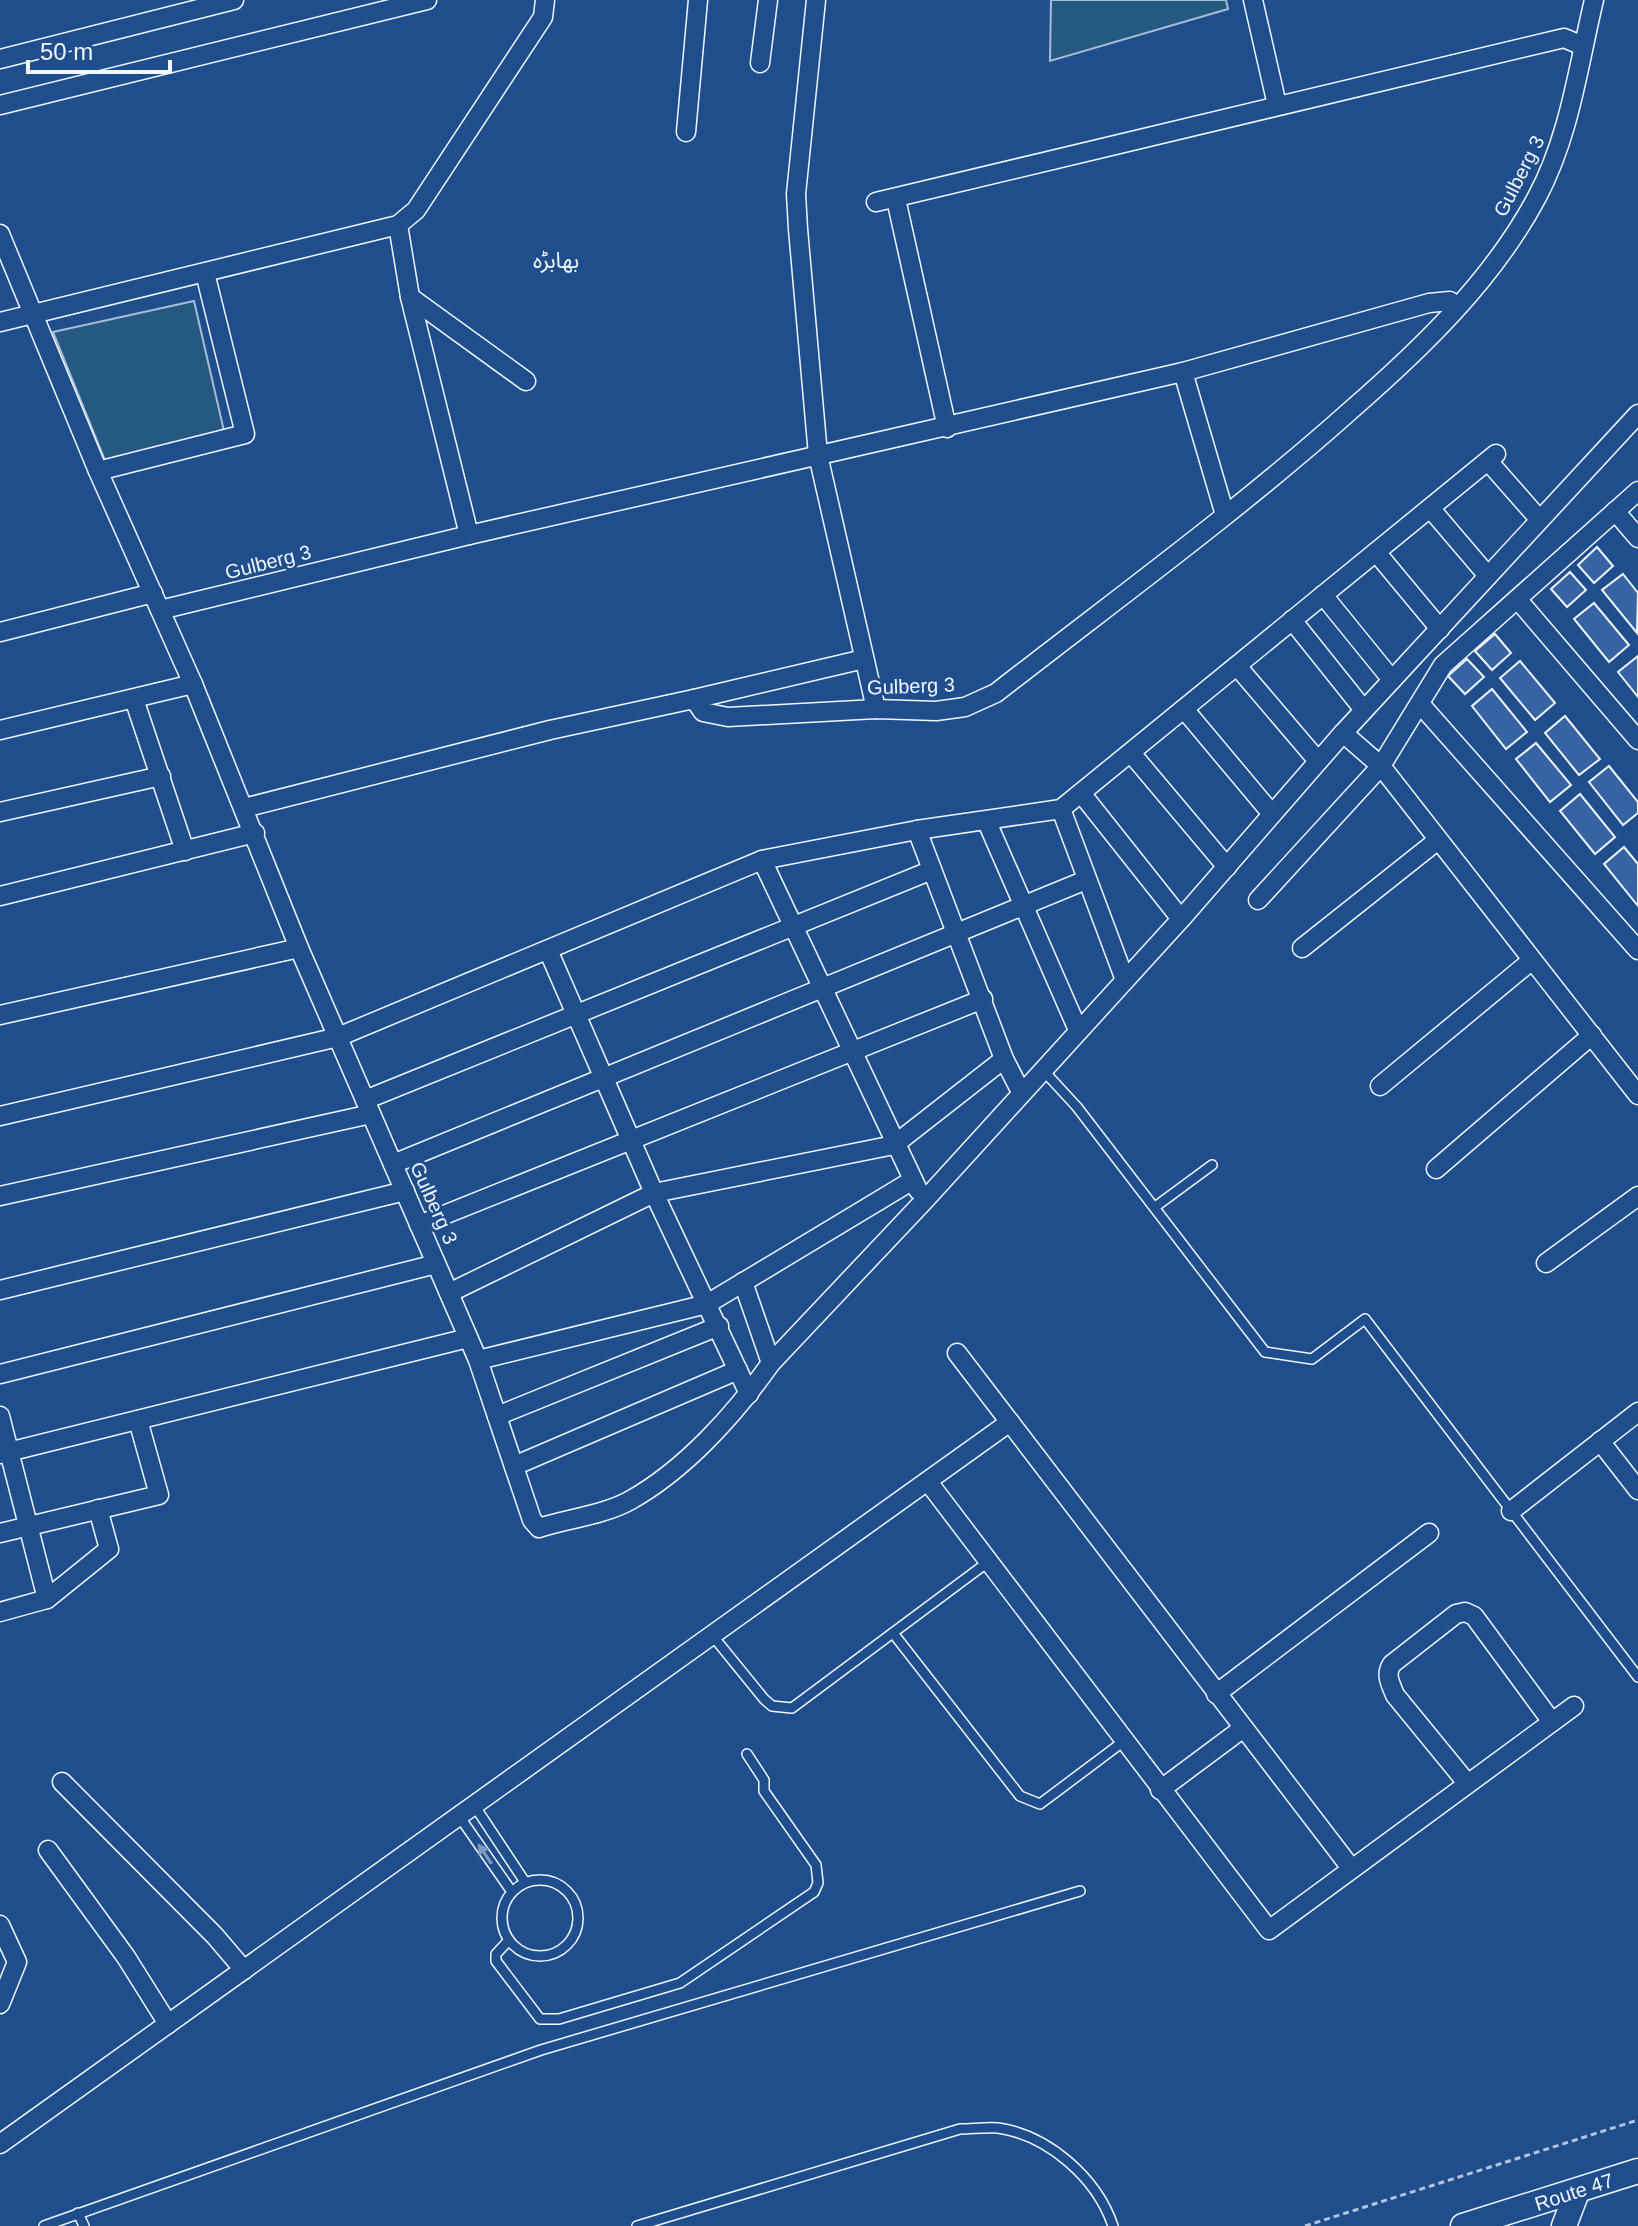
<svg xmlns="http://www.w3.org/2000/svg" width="1638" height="2226" font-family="Helvetica,'Noto Sans Arabic',sans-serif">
<rect width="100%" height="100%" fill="#1f4e8c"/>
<!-- green -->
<g fill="#245a82" stroke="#a8bbd7" stroke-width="2">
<path d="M 1051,0 L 1226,0 L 1228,9 L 1050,61 Z"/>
<path d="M 194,301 L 224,431 L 106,463 L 53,332 Z"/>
</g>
<!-- building -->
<g fill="#3563a3" stroke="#f2f6ff" stroke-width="2">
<path d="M 1597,547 L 1613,566 L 1594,583 L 1578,565 Z"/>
<path d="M 1570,572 L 1586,590 L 1567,607 L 1551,589 Z"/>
<path d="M 1623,574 L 1638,593 L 1637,633 L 1602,590 Z"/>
<path d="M 1594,603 L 1629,645 L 1609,662 L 1574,619 Z"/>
<path d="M 1495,634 L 1511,653 L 1492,670 L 1475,651 Z"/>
<path d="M 1638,656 L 1638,697 L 1618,672 Z"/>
<path d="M 1467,659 L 1484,677 L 1465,694 L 1448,676 Z"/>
<path d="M 1520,661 L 1555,703 L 1535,720 L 1500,678 Z"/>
<path d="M 1492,689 L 1527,732 L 1506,749 L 1472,706 Z"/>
<path d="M 1565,716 L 1600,759 L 1579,775 L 1545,733 Z"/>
<path d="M 1536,743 L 1571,785 L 1550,802 L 1516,759 Z"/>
<path d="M 1609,766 L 1638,802 L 1638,813 L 1623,825 L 1589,782 Z"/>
<path d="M 1580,794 L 1615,837 L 1595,854 L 1560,811 Z"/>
<path d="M 1624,847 L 1638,864 L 1638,906 L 1604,864 Z"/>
</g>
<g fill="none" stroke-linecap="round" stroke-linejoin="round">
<defs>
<g id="lane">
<path d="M 1042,1069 L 1077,1107 L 1265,1352 L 1312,1359 L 1365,1319 L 1638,1677"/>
<path d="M 1155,1207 L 1212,1165"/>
<path d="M 893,1633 L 1020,1796 L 1040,1804 L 1124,1741"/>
<path d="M 712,1635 L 764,1699 L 772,1706 L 792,1708 L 988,1562"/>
<path d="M 474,1805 L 525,1882"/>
<path d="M 459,1816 L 512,1892"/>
<circle cx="540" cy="1918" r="38"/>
<path d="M 509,1940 L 496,1954 L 496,1961 L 540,2019 L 559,2019 L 680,1983 L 814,1892 L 818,1883 L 816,1865 L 764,1791 L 764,1780 L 747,1754"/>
<path d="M 78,2213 L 84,2226"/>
<path d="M 44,2226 L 541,2050 L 1080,1891"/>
<path d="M 637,2226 L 960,2129 C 972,2129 986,2127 998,2128 C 1048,2135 1097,2178 1113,2226"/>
</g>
<g id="street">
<path d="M 816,0 L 796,194 L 798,229 L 818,455 L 876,709"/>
<path d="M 1253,0 L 1277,105"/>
<path d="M 0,59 L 234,0"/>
<path d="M 760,63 L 768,0"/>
<path d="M 0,105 L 427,0"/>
<path d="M 686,132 L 698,0"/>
<path d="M 896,199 L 947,428"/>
<path d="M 876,202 L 1564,38 L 1583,46"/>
<path d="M 398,225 L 410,297 L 469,535"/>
<path d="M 0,234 L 98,471 L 193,684 L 299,948 L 478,1360 L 532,1520 L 539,1528 C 567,1519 603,1515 629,1501 C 685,1470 735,1414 771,1363 L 924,1201 L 1181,919 L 1343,733 L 1638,414"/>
<path d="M 410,297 L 526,381"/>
<path d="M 0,322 L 398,225 L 416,210 L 543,17 L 545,0"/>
<path d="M 1183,372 L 1225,515"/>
<path d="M 1488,461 L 1539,519"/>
<path d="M 98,471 L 245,434 L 205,273"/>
<path d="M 1430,508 L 1488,576"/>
<path d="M 1615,511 L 1638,538"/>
<path d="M 1376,552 L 1440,629"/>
<path d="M 1323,595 L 1392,680"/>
<path d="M 1519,601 L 1638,740"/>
<path d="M 160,610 L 469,535 L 1183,372 L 1429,303 L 1450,301 L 1457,307"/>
<path d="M 1292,620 L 1364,710"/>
<path d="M 0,632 L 153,593"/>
<path d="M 1237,666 L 1318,761"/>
<path d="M 134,699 L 185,851"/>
<path d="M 694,699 L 864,659"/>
<path d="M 1421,705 L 1638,950"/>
<path d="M 1184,709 L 1272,814"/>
<path d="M 0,730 L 193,684"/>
<path d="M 1343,733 L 1381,766 L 1638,1095"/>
<path d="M 1131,753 L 1227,867"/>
<path d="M 1081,793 L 1181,919"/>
<path d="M 244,808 L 550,730 L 694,699 L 703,712 L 728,717 L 876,709 L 936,711 L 965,707 L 996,693 C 1115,600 1238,511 1351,410 C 1421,349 1493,280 1537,197 C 1570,135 1578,67 1594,0"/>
<path d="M 1061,809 L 1125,980"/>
<path d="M 0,812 L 161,776"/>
<path d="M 987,822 L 1078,1030"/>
<path d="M 917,830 L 1004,1059 L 1021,1092"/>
<path d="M 762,860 L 918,1190"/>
<path d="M 0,896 L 255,833"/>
<path d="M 1258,900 L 1381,766 L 1443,665 L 1638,491"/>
<path d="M 1302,948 L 1438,840"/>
<path d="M 548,950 L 654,1193 L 749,1394"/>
<path d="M 0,1015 L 299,948"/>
<path d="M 1380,1086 L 1531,961"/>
<path d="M 365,1100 L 932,870"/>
<path d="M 0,1116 L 338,1037 L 762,860 L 917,830 L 1061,809 L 1496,454"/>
<path d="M 393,1164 L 1086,880"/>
<path d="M 1436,1169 L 1592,1035"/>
<path d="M 0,1196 L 371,1114"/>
<path d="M 419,1225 L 983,999"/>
<path d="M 1546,1263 L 1638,1196"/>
<path d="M 743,1282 L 771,1363"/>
<path d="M 0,1290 L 405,1191"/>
<path d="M 449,1293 L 654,1193 L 894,1145 L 1004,1059"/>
<path d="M 957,1353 L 1351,1868"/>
<path d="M 478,1360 L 707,1304 L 913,1180"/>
<path d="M 0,1374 L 436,1264"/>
<path d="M 0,1416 L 47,1599"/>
<path d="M 497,1416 L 719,1326"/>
<path d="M 1600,1441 L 1638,1490"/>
<path d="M 0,1454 L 468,1338"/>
<path d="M 514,1466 L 738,1370"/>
<path d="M 929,1483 L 1269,1930 L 1574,1706"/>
<path d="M 1511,1511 L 1638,1412"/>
<path d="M 0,1533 L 159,1495 L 138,1420"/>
<path d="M 0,1612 L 47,1599 L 109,1549 L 98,1509"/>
<path d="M 1216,1694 L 1429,1533"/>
<path d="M 62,1782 L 215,1936 L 244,1970"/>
<path d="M 1467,1783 L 1395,1695 C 1390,1683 1385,1674 1392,1664 L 1456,1614 L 1465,1612 L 1474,1616 L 1552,1722"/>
<path d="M 1160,1790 L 1242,1729"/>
<path d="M 48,1850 L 126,1957 L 168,2024"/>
<path d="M 0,1925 L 17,1962 L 0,2004"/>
<path d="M 0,2144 L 1010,1422"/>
</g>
<g id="secondary">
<path d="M 1463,2226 L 1638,2171"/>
<path d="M 1564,2226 L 1577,2192"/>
</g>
</defs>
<!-- lane casing -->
<use href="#lane" stroke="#f2f6ff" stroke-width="12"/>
<!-- street casing -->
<use href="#street" stroke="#f2f6ff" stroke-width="21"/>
<!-- secondary casing -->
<use href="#secondary" stroke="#f2f6ff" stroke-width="27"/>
<!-- path -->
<path stroke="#b3c4dc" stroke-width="3" stroke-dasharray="6 4" stroke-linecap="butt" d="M 1305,2226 L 1638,2120"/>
<!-- lane -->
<use href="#lane" stroke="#1f4e8c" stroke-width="9"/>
<!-- street -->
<use href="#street" stroke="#1f4e8c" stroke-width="18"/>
<!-- secondary -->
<use href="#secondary" stroke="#1f4e8c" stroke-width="24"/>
</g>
<!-- one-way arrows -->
<defs><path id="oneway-solid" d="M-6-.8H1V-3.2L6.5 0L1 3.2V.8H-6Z" transform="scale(2)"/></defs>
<use fill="#7e9ac0" href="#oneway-solid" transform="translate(485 1854) rotate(-124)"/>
<g text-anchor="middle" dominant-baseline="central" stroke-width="6" stroke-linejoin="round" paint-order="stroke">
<!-- street labels -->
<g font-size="20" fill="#f2f6ff" stroke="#1f4e8c">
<text transform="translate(1519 176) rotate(-63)">Gulberg 3</text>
<text transform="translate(268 562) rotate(-14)">Gulberg 3</text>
<text transform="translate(911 686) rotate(-2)">Gulberg 3</text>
<text transform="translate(434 1203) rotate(66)">Gulberg 3</text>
<text transform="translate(1574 2192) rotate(-18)">Route 47</text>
</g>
<!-- neighbourhood labels -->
<g font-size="22" fill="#f2f6ff" stroke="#1f4e8c">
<text x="556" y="260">بھابڑہ</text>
</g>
</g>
<!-- scale -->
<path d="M28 60v12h142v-12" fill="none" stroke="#f2f6ff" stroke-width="4"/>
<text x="40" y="60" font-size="24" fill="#f2f6ff" stroke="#1f4e8c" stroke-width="6" paint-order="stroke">50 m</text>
</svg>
